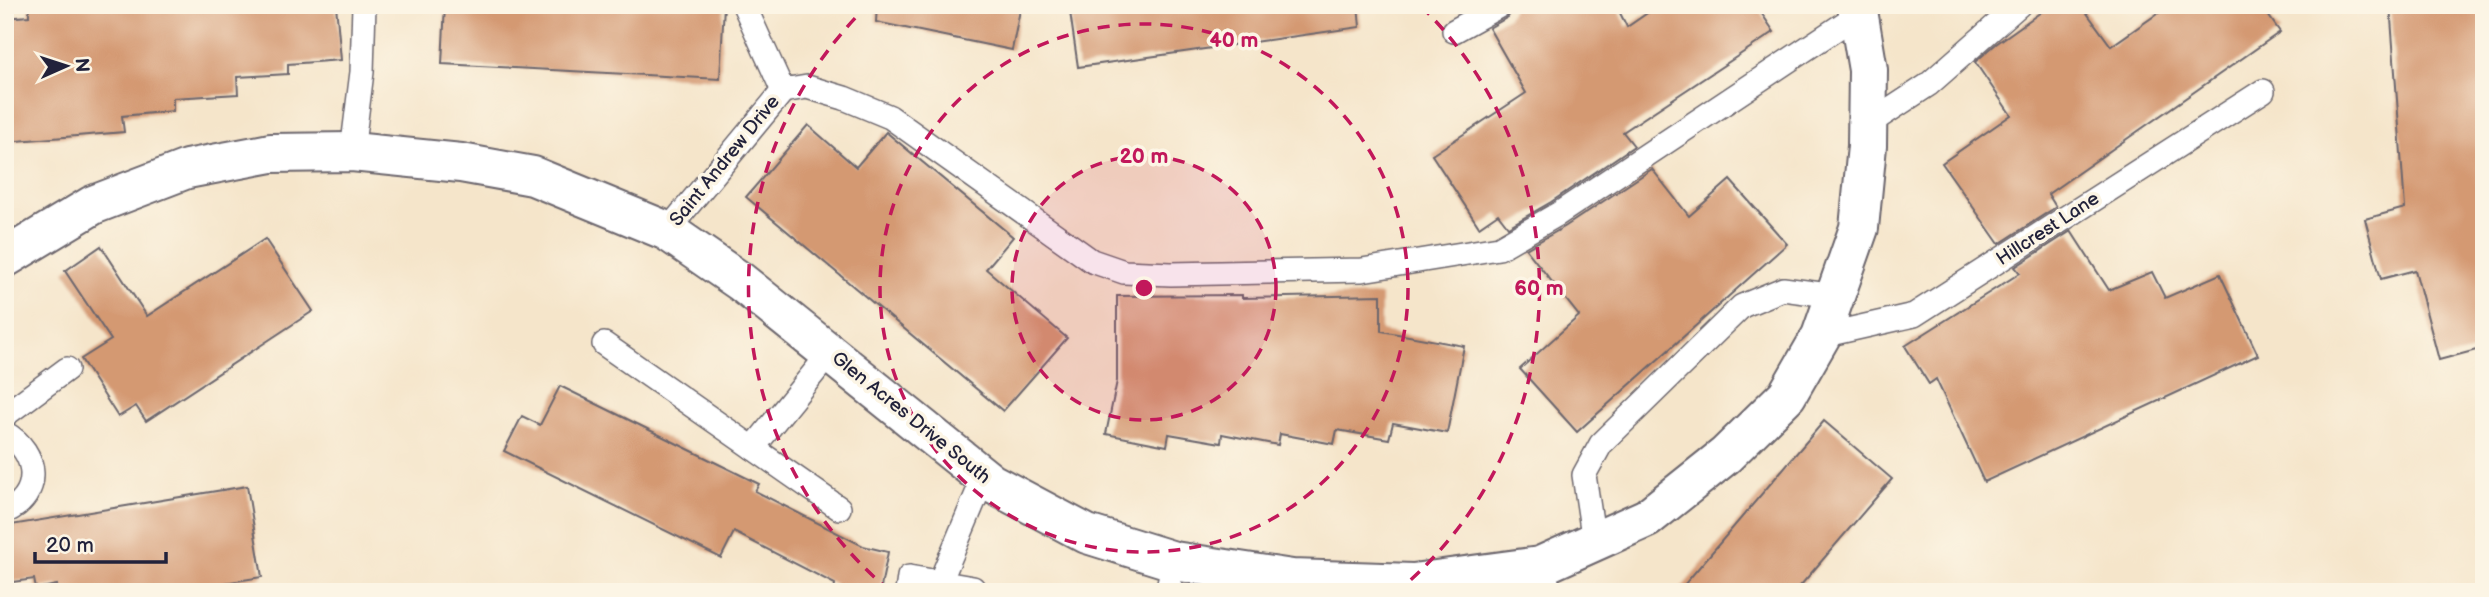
<svg xmlns="http://www.w3.org/2000/svg" width="2489" height="597" font-family="'Balsamiq Sans',sans-serif">
<rect width="100%" height="100%" fill="#fcf5e5"/>
<filter id="ink" filterUnits="userSpaceOnUse"><feTurbulence type="fractalNoise" baseFrequency=".0143" numOctaves="2"/><feDisplacementMap in="SourceGraphic" scale="14" xChannelSelector="R" yChannelSelector="G"/><feConvolveMatrix kernelMatrix="1 2 1 2 8 2 1 2 1" color-interpolation-filters="sRGB"/></filter>
<filter id="wash" filterUnits="userSpaceOnUse"><feTurbulence type="fractalNoise" baseFrequency=".00686" numOctaves="4" result="noise"/><feDisplacementMap in="SourceGraphic" scale="28" xChannelSelector="R" yChannelSelector="G"/><feGaussianBlur stdDeviation="1.57" result="paint"/><feColorMatrix in="noise" values="0 0 0 0 0 0 0 0 0 0 0 0 0 0 0 0 0 1.4 0 .05"/><feComposite in="paint" operator="in"/></filter>
<g filter="url(#wash)">
<rect width="100%" height="100%" fill="#f5e5ca"/>
<g id="blocks">
<!-- building -->
<g fill="#d49972">
<path d="M 29,5 L 336,5 L 341,60 L 288,64 L 288,74 L 237,77 L 238,94 L 173,98 L 173,111 L 122,116 L 124,132 L 5,142 L 5,18 L 29,16 Z"/>
<path d="M 445,5 L 724,5 L 720,79 L 442,64 Z"/>
<path d="M 877,5 L 1021,5 L 1012,50 L 876,22 Z"/>
<path d="M 1069,5 L 1358,5 L 1360,27 L 1078,67 Z"/>
<path d="M 1515,5 L 1616,5 L 1627,27 L 1659,5 L 1756,5 L 1774,32 L 1623,132 L 1634,146 L 1551,202 L 1508,227 L 1498,214 L 1479,227 L 1432,155 L 1526,93 L 1489,28 L 1508,17 Z"/>
<path d="M 2051,5 L 2081,5 L 2111,46 L 2170,5 L 2261,5 L 2280,32 L 2048,194 L 2056,207 L 1999,244 L 1942,163 L 2011,115 L 1975,62 L 1996,44 Z"/>
<path d="M 2390,5 L 2484,5 L 2484,348 L 2439,360 L 2415,270 L 2381,279 L 2365,219 L 2405,208 Z"/>
<path d="M 808,125 L 856,167 L 886,132 L 1013,237 L 986,269 L 1067,338 L 1003,411 L 746,197 Z"/>
<path d="M 1652,169 L 1689,216 L 1730,180 L 1787,244 L 1577,432 L 1520,369 L 1579,316 L 1526,249 L 1566,226 Z"/>
<path d="M 2071,231 L 2109,290 L 2152,272 L 2165,298 L 2220,274 L 2258,355 L 1984,482 L 1936,379 L 1929,384 L 1905,346 L 2020,273 L 2015,267 Z"/>
<path d="M 265,239 L 313,311 L 146,421 L 136,406 L 118,417 L 81,359 L 111,340 L 65,271 L 101,246 L 147,316 Z"/>
<path d="M 1242,295 L 1242,298 L 1381,295 L 1381,331 L 1464,346 L 1447,433 L 1393,423 L 1389,439 L 1337,430 L 1334,444 L 1280,434 L 1278,445 L 1222,434 L 1221,443 L 1169,434 L 1167,446 L 1106,434 L 1117,381 L 1117,296 Z"/>
<path d="M 560,386 L 759,484 L 755,491 L 863,546 L 888,552 L 880,592 L 834,592 L 835,584 L 734,532 L 721,558 L 504,451 L 522,416 L 540,425 Z"/>
<path d="M 1824,421 L 1892,479 L 1795,592 L 1678,592 Z"/>
<path d="M 247,486 L 262,577 L 168,592 L 58,592 L 57,585 L 36,589 L 34,579 L 5,583 L 5,526 Z"/>
</g>
</g>
</g>
<g filter="url(#ink)">
<use href="#blocks" fill-opacity="0" stroke="#6c666d" stroke-width="2"/>
<g fill="none" stroke-linecap="round" stroke-linejoin="round">
<defs>
<g id="lane">
<path d="M 744,5 L 783,91 L 807,87 L 844,98 L 890,117 L 1092,261 L 1124,272 L 1171,274 L 1362,270 L 1499,248 L 1558,214 L 1860,13"/>
<path d="M 1454,31 L 1501,5"/>
<path d="M 1867,125 L 1928,85 L 2019,5"/>
<path d="M 352,152 L 362,72 L 364,5"/>
<path d="M 667,231 L 783,91"/>
<path d="M 1821,336 L 1914,315 L 2263,91"/>
<path d="M 604,344 L 839,508"/>
<path d="M 5,415 L 67,369"/>
<path d="M 5,433 C 39,452 43,495 5,512"/>
<path d="M 753,448 L 830,353"/>
<path d="M 1594,542 L 1584,475 L 1601,444 L 1742,306 L 1783,289 L 1836,296"/>
<path d="M 1540,566 L 1551,592"/>
<path d="M 940,582 L 984,477"/>
<path d="M 907,592 L 909,577 L 973,588 L 972,592"/>
<path d="M 1167,592 L 1174,561"/>
</g>
<path id="street" d="M 5,258 L 93,205 L 187,169 L 271,153 L 352,152 L 461,163 L 533,176 L 667,231 L 741,282 L 991,483 L 1087,534 L 1174,561 L 1292,579 L 1413,583 L 1540,566 L 1647,518 L 1726,455 L 1787,395 L 1821,336 L 1859,228 L 1867,146 L 1868,70 L 1857,5"/>
</defs>
<!-- lane casing -->
<use href="#lane" stroke="#6c666d" stroke-width="26"/>
<!-- street casing -->
<use href="#street" stroke="#6c666d" stroke-width="42"/>
<!-- lane -->
<use href="#lane" stroke="#fff" stroke-width="23"/>
<!-- street -->
<use href="#street" stroke="#fff" stroke-width="38"/>
</g>
</g>
<!-- distance rings -->
<circle cx="1144" cy="288" r="132" fill="#c2185b" fill-opacity=".12"/>
<g fill="none" stroke="#c2185b" stroke-width="3.5" stroke-dasharray="12 9">
<circle cx="1144" cy="288" r="132"/>
<circle cx="1144" cy="288" r="264"/>
<path d="M890 591A395 395 0 0 1 867 6M1421 6A395 395 0 0 1 1398 591"/>
</g>
<g text-anchor="middle" dominant-baseline="central" stroke-width="7" stroke-linejoin="round" paint-order="stroke">
<!-- street labels -->
<g font-size="19" fill="#22223b" stroke="#fcf5e5">
<text transform="translate(725 161) rotate(-51)">Saint Andrew Drive</text>
<text transform="translate(2048 229) rotate(-33)">Hillcrest Lane</text>
<text transform="translate(911 418) rotate(39)">Glen Acres Drive South</text>
</g>
</g>
<circle cx="1144" cy="288" r="10" fill="#c2185b" stroke="#fcf5e5" stroke-width="3.5"/>
<g font-size="21" text-anchor="middle" font-weight="bold" fill="#c2185b" stroke="#fcf5e5" stroke-width="7" stroke-linejoin="round" paint-order="stroke">
<text x="1234" y="47">40 m</text>
<text x="1144" y="163">20 m</text>
<text x="1539" y="295">60 m</text>
</g>
<!-- margin -->
<rect width="2489" height="597" fill="none" stroke="#fcf5e5" stroke-width="28"/>
<!-- north arrow -->
<g transform="translate(66 66) rotate(87)" stroke="#fcf5e5" stroke-width="5" paint-order="stroke">
<path d="M0-5L12 26L0 18L-12 26Z" fill="#22223b"/>
<text y="-10" font-size="19" font-weight="bold" text-anchor="middle" fill="#22223b">N</text>
</g>
<!-- scale -->
<path d="M35 552v10h131v-10" fill="none" stroke="#22223b" stroke-width="3.5"/>
<text x="46" y="552" font-size="21" fill="#22223b" stroke="#fcf5e5" stroke-width="5" paint-order="stroke">20 m</text>
</svg>
